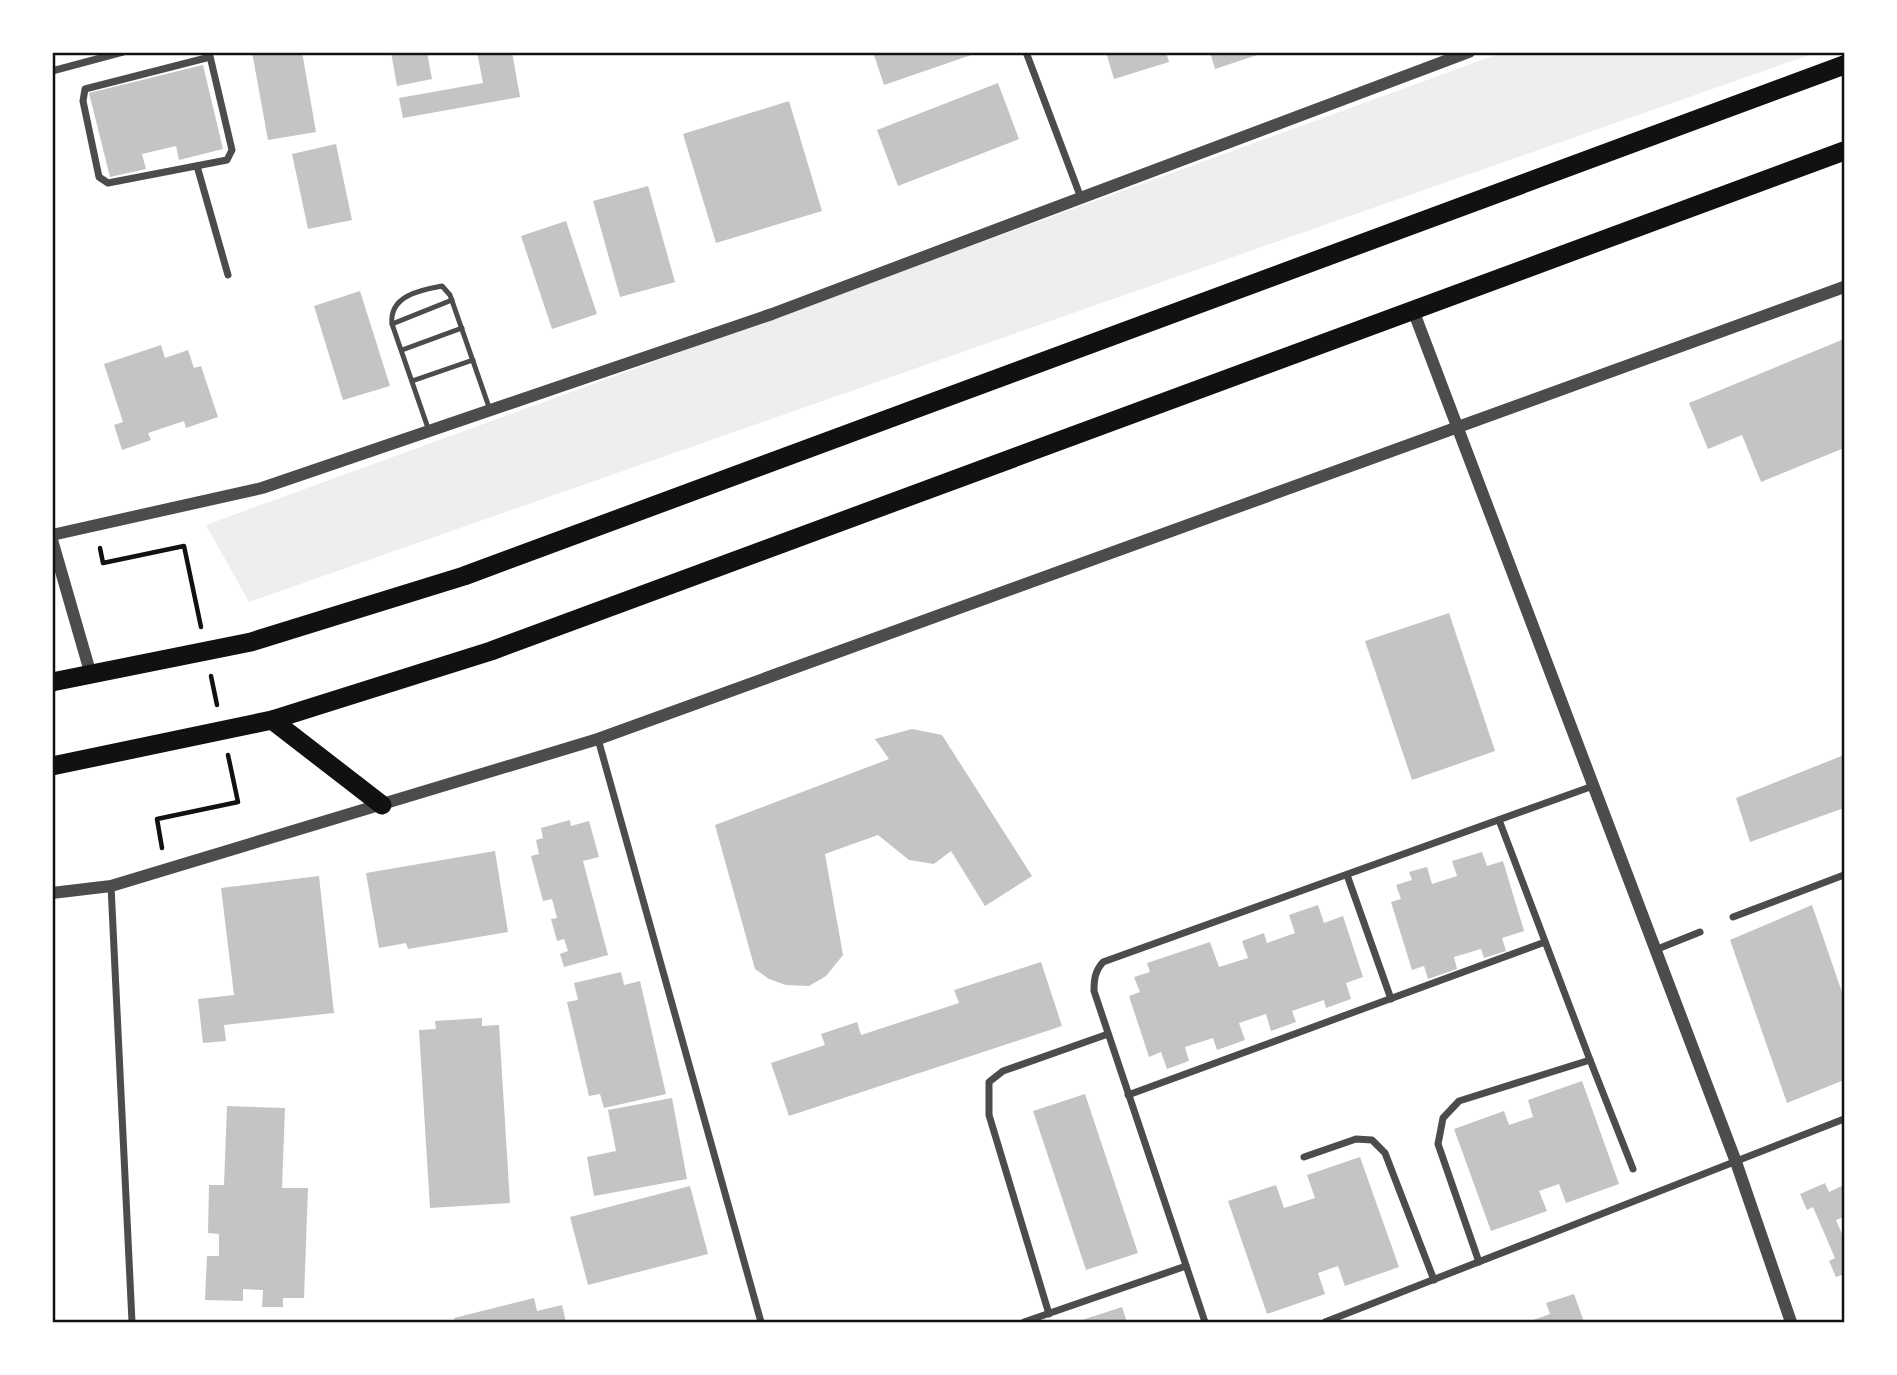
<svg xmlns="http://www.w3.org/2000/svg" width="1897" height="1375" font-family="'Playfair Display',serif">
<rect width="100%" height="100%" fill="#fff"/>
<!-- green -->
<path fill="#eee" d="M 1501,53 L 1815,53 L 249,602 L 206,525 Z"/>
<!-- building -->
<g fill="#c4c4c4">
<path d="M 252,52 L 302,52 L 316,132 L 268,140 Z"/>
<path d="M 391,52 L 427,52 L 432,79 L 397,86 Z"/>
<path d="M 477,52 L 512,52 L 520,97 L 403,118 L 399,98 L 483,83 Z"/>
<path d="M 873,52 L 977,52 L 977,53 L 884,85 Z"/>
<path d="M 1106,52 L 1166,52 L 1169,62 L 1114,79 Z"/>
<path d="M 1210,52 L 1263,52 L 1263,53 L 1215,69 Z"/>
<path d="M 203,65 L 223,149 L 179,160 L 176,146 L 142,154 L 146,169 L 110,177 L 89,93 Z"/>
<path d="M 998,83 L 1019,139 L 898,186 L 877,130 Z"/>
<path d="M 789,101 L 822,211 L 716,243 L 683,134 Z"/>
<path d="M 336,144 L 352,220 L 308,229 L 292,154 Z"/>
<path d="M 648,186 L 675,282 L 620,297 L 593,201 Z"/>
<path d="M 566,221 L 597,314 L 552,329 L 521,236 Z"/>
<path d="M 360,291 L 390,386 L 343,400 L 314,306 Z"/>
<path d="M 1844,339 L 1844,448 L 1761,482 L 1742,435 L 1708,449 L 1689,403 Z"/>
<path d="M 161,345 L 165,358 L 188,350 L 194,368 L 201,366 L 218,417 L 186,428 L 184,421 L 148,433 L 151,440 L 122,450 L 114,425 L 123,422 L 104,364 Z"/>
<path d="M 1449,613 L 1495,751 L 1412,780 L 1365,641 Z"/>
<path d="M 912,729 L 942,735 L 1032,876 L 985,906 L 951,851 L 934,864 L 909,860 L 878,835 L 825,854 L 843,955 L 826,976 L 809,986 L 786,985 L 769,979 L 755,969 L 715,825 L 889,759 L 875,739 Z"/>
<path d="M 1844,755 L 1844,808 L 1750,842 L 1736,798 Z"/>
<path d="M 570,820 L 571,826 L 589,821 L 599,857 L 583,861 L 608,955 L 564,967 L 560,954 L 568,951 L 564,939 L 557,941 L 551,919 L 557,918 L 552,899 L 543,901 L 531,856 L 539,854 L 536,840 L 543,838 L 541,828 Z"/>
<path d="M 495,851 L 508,932 L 408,949 L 406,943 L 379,948 L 366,873 Z"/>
<path d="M 1482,852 L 1487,866 L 1503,861 L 1524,931 L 1502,938 L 1506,951 L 1484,958 L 1481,949 L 1454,957 L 1457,969 L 1428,979 L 1424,966 L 1412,970 L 1391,902 L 1401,899 L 1396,885 L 1412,880 L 1409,872 L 1427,867 L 1432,884 L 1457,876 L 1452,861 Z"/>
<path d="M 319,876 L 334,1013 L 224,1025 L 226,1041 L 203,1043 L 198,999 L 234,995 L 221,888 Z"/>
<path d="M 1318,905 L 1324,923 L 1343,916 L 1363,977 L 1346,983 L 1351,999 L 1326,1008 L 1324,1000 L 1292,1011 L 1296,1022 L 1271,1031 L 1266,1014 L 1239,1023 L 1245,1040 L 1217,1050 L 1213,1038 L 1185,1047 L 1189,1061 L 1167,1069 L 1161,1052 L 1149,1057 L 1129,996 L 1140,992 L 1134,977 L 1150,972 L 1147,963 L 1210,942 L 1219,967 L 1248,958 L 1242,941 L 1264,933 L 1267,943 L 1295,933 L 1289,915 Z"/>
<path d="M 1812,905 L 1844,998 L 1844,1080 L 1787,1103 L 1730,940 Z"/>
<path d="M 1041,962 L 1062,1026 L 789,1116 L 771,1063 L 825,1045 L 821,1034 L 857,1022 L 861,1035 L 959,1003 L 954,990 Z"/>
<path d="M 621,972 L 624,985 L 640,981 L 666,1094 L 604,1108 L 600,1094 L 589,1096 L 567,1002 L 578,1000 L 574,983 Z"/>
<path d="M 482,1018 L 482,1026 L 499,1025 L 510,1203 L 430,1208 L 419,1030 L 436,1029 L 435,1021 Z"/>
<path d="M 1582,1081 L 1619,1184 L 1566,1203 L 1559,1184 L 1539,1191 L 1547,1211 L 1491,1231 L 1454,1129 L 1504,1111 L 1509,1125 L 1533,1117 L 1528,1100 Z"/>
<path d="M 1085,1094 L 1138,1253 L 1086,1270 L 1033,1111 Z"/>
<path d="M 672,1098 L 687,1179 L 594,1196 L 587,1157 L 616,1151 L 608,1110 Z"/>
<path d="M 227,1106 L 285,1108 L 282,1188 L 308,1188 L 304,1298 L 283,1298 L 283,1307 L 262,1307 L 263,1290 L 243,1289 L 243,1301 L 205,1300 L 207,1256 L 219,1256 L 219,1234 L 208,1233 L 209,1185 L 224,1185 Z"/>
<path d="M 1360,1157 L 1399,1267 L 1345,1286 L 1338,1266 L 1318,1273 L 1325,1294 L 1267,1314 L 1228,1201 L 1276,1185 L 1284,1208 L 1315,1198 L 1307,1175 Z"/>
<path d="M 1825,1183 L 1829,1192 L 1844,1185 L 1844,1217 L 1836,1220 L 1842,1234 L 1844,1233 L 1844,1274 L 1836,1277 L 1829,1261 L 1835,1258 L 1813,1207 L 1807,1210 L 1800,1194 Z"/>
<path d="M 690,1186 L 708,1254 L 588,1285 L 570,1217 Z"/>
<path d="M 1574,1294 L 1584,1322 L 1528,1322 L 1550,1314 L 1546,1303 Z"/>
<path d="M 534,1298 L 537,1311 L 562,1305 L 566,1322 L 455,1322 L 454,1318 Z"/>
<path d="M 1122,1307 L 1127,1322 L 1076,1322 Z"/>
</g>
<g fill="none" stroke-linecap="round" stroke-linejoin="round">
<!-- path -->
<g stroke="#111" stroke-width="4.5">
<path d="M 100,548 L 103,563 L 184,546 L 201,627"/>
<path d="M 211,676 L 217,705"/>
<path d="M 162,848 L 157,819 L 238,802 L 228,755"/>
</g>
<!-- service -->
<g stroke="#4c4c4c" stroke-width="5">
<path d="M 392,324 L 452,300"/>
<path d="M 402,350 L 462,328"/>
<path d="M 412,381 L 473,360"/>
<path d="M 429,431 L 392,324 C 389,296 420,290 442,286 L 450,295 L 490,410"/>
</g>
<!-- minor -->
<g stroke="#4c4c4c" stroke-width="7">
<path d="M 209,52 L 232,150 L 227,160 L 108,183 L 99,177 L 83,101 L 85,89 L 210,57"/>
<path d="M 1026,52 L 1081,198"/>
<path d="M 52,71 L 123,52"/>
<path d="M 197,166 L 228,275"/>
<path d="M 598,739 L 761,1322"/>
<path d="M 1499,820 L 1590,1060"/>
<path d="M 1347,875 L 1391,999"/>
<path d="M 111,886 L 132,1322"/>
<path d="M 1733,917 L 1844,875"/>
<path d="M 1655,950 L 1700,932"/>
<path d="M 1128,1095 L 1545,942"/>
<path d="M 1304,1157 L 1356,1139 L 1372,1140 L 1385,1153 L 1434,1280"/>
<path d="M 1479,1262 L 1438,1144 L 1443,1118 L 1459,1101 L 1590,1060 L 1633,1169"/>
<path d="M 1049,1314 L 989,1115 L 989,1082 L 1003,1071 L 1108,1034"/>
<path d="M 1024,1322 L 1186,1266"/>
<path d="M 1205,1322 L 1094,991 C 1094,979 1095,971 1103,962 L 1593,786"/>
<path d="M 1325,1322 L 1844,1119"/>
</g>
<!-- tertiary -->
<g stroke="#4c4c4c" stroke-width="12">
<path d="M 1413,310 L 1736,1162 L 1791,1322"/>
<path d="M 52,535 L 262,488 L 772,314 L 1469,52"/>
<path d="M 52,540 L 91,675"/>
<path d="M 52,893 L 111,886 L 598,739 L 1844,287"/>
</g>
<!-- trunk -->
<g stroke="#111" stroke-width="19">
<path d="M 52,682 L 251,642 L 464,576 L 1844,65"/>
<path d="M 272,720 L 382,805"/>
<path d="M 52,766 L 272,720 L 491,651 L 1844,151"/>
</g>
</g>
<!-- border -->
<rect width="1897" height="1375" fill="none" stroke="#ffffff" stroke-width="108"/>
<rect x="54" y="54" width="1789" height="1267" fill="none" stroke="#111" stroke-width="2.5"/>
</svg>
